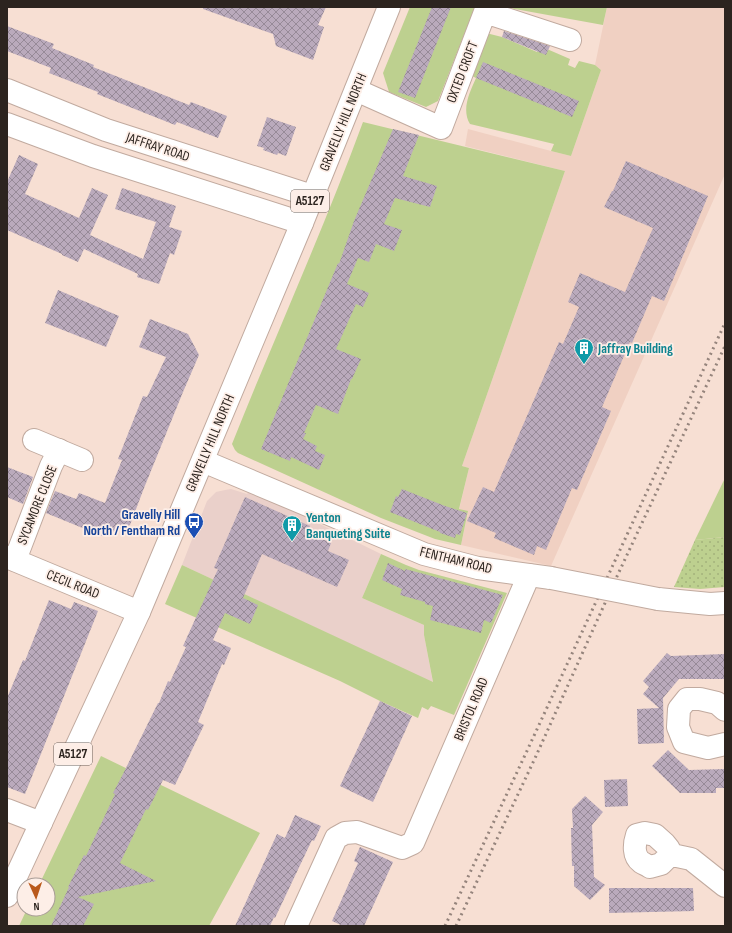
<svg xmlns="http://www.w3.org/2000/svg" width="732" height="933" font-family="'Sofia Sans Condensed',sans-serif">
<defs>
<pattern id="grass-dots" width="8" height="8" patternUnits="userSpaceOnUse"><rect width="8" height="8" fill="#bdd08f"/><path d="M2 2h.1M6 6h.1" fill="none" stroke="#a3b27b" stroke-width="1.8" stroke-linecap="round"/></pattern>
<pattern id="building-cross-hatch" width="8" height="8" patternUnits="userSpaceOnUse"><rect width="8" height="8" fill="#baaabc"/><path d="M0 0l8 8M0 8l8-8" fill="none" stroke="#978a98"/></pattern>
</defs>
<rect width="100%" height="100%" fill="#f7dfd3"/>
<!-- commercial -->
<path fill="#ead0ca" d="M 231,489 L 247,494 L 250,490 L 381,554 L 362,598 L 424,625 L 424,635 L 433,683 L 182,565 L 207,501 L 216,492 L 225,490 Z"/>
<!-- built -->
<path fill="#f0d0c2" d="M 607,7 L 725,7 L 725,174 L 551,566 L 461,545 L 468,512 L 459,510 L 469,468 L 462,466 L 565,171 L 465,146 L 468,129 L 551,151 L 571,156 L 601,70 L 595,65 Z"/>
<!-- grass -->
<path fill="url(#grass-dots)" d="M 725,537 L 725,587 L 700,589 L 674,587 L 695,540 Z"/>
<!-- green -->
<g fill="#bdd08f">
<path d="M 410,7 L 475,7 L 438,101 L 426,107 L 389,92 L 383,73 Z"/>
<path d="M 504,7 L 607,7 L 603,25 Z"/>
<path d="M 486,33 L 502,37 L 537,52 L 540,46 L 570,59 L 568,65 L 575,68 L 579,61 L 595,65 L 601,70 L 571,156 L 551,151 L 554,144 L 470,124 C 461,109 470,92 476,78 L 470,75 Z"/>
<path d="M 363,122 L 565,171 L 462,466 L 469,468 L 459,509 L 468,511 L 461,545 L 435,539 L 381,518 L 238,453 L 235,450 L 232,444 C 275,336 323,231 363,122 Z"/>
<path d="M 725,478 L 725,537 L 695,540 Z"/>
<path d="M 381,554 L 406,565 L 419,570 L 507,593 L 454,715 L 431,706 L 428,710 L 422,707 L 418,718 L 380,701 L 340,681 L 165,604 L 182,565 L 433,682 L 424,635 L 424,625 L 362,598 Z"/>
<path d="M 101,756 L 260,833 L 209,926 L 19,926 L 27,909 L 48,909 L 48,885 L 39,885 Z"/>
</g>
<!-- building -->
<g fill="url(#building-cross-hatch)">
<path d="M 203,7 L 326,7 L 318,25 L 324,27 L 313,60 L 276,46 L 273,34 L 203,9 Z"/>
<path d="M 432,7 L 451,7 L 415,98 L 398,92 Z"/>
<path d="M 7,26 L 54,44 L 52,48 L 94,65 L 93,67 L 189,105 L 191,102 L 227,116 L 218,138 L 177,122 L 175,125 L 97,94 L 98,92 L 49,73 L 51,68 L 7,51 Z"/>
<path d="M 504,31 L 550,46 L 546,55 L 502,37 Z"/>
<path d="M 483,62 L 579,101 L 572,117 L 476,78 Z"/>
<path d="M 267,117 L 296,127 L 286,156 L 278,153 L 277,155 L 263,150 L 264,148 L 257,146 Z"/>
<path d="M 393,129 L 419,135 L 403,176 L 437,186 L 430,207 L 395,198 L 384,224 L 402,230 L 394,251 L 376,244 L 369,262 L 358,258 L 347,284 L 369,293 L 363,307 L 356,304 L 336,349 L 361,359 L 352,379 L 351,379 L 338,414 L 316,405 L 304,433 L 306,433 L 303,439 L 317,446 L 315,451 L 325,455 L 319,470 L 291,457 L 290,461 L 261,449 L 338,263 L 339,264 L 354,221 Z"/>
<path d="M 19,155 L 38,164 L 25,194 L 79,218 L 92,188 L 108,195 L 90,235 L 143,259 L 156,222 L 115,209 L 122,188 L 176,206 L 169,227 L 160,224 L 182,231 L 174,255 L 170,253 L 159,284 L 137,277 L 138,274 L 84,249 L 78,262 L 62,255 L 62,254 L 7,230 L 7,182 Z"/>
<path d="M 626,161 L 708,196 L 664,301 L 652,296 L 632,343 L 630,342 L 602,407 L 611,411 L 577,490 L 572,488 L 546,550 L 537,546 L 534,555 L 494,538 L 496,533 L 467,521 L 483,487 L 494,492 L 559,342 L 563,344 L 579,307 L 568,302 L 580,273 L 625,292 L 653,228 L 604,207 L 612,191 L 613,191 Z"/>
<path d="M 58,290 L 119,316 L 106,347 L 45,323 Z"/>
<path d="M 150,319 L 188,334 L 199,355 L 183,392 L 144,488 L 130,525 L 102,536 L 46,513 L 55,491 L 76,499 L 79,493 L 105,503 L 122,460 L 118,459 L 143,396 L 147,397 L 166,357 L 139,347 Z"/>
<path d="M 7,467 L 33,477 L 23,504 L 7,497 Z"/>
<path d="M 402,489 L 445,506 L 467,513 L 460,535 L 456,534 L 455,538 L 440,533 L 440,532 L 390,512 L 396,496 L 398,497 Z"/>
<path d="M 245,497 L 310,526 L 307,532 L 331,543 L 328,551 L 349,560 L 337,587 L 262,554 L 243,598 L 258,605 L 250,624 L 225,613 L 213,640 L 231,648 L 224,665 L 222,664 L 198,722 L 204,725 L 175,785 L 163,780 L 148,810 L 146,809 L 120,863 L 156,881 L 78,897 L 94,904 L 83,926 L 51,926 L 69,887 L 68,887 L 84,855 L 86,856 L 115,794 L 113,793 L 123,774 L 158,703 L 159,703 L 168,681 L 170,682 L 186,647 L 183,646 L 218,569 L 214,568 Z"/>
<path d="M 388,563 L 405,571 L 405,569 L 503,595 L 491,623 L 484,620 L 481,633 L 430,620 L 433,606 L 425,604 L 425,602 L 400,595 L 402,589 L 382,580 Z"/>
<path d="M 49,600 L 71,609 L 74,602 L 98,611 L 25,794 L 7,787 L 7,698 L 23,660 L 25,661 Z"/>
<path d="M 667,653 L 671,656 L 725,654 L 725,679 L 679,679 L 663,698 L 664,743 L 638,744 L 637,709 L 659,708 L 643,694 L 649,687 L 643,681 Z"/>
<path d="M 380,701 L 412,716 L 373,802 L 340,786 Z"/>
<path d="M 668,750 L 689,770 L 725,769 L 725,788 L 716,788 L 716,793 L 680,793 L 652,766 Z"/>
<path d="M 627,779 L 628,806 L 605,807 L 604,780 Z"/>
<path d="M 585,796 L 603,812 L 592,825 L 594,877 L 605,885 L 590,900 L 574,886 L 574,866 L 572,866 L 571,828 L 573,828 L 572,809 Z"/>
<path d="M 295,815 L 321,826 L 314,841 L 312,840 L 275,918 L 274,917 L 270,926 L 235,926 L 277,834 L 285,838 Z"/>
<path d="M 360,847 L 393,862 L 364,926 L 343,926 L 332,921 L 358,863 L 354,861 Z"/>
<path d="M 609,888 L 693,888 L 694,911 L 609,913 Z"/>
</g>
<g fill="none" stroke-linecap="round" stroke-linejoin="round">
<defs>
<g id="minor">
<path d="M 7,90 L 106,130 L 312,196"/>
<path d="M 356,90 L 441,128 L 485,12 L 570,40"/>
<path d="M 7,124 L 93,156 L 302,223"/>
<path d="M 34,440 L 82,460"/>
<path d="M 7,557 L 139,612"/>
<path d="M 15,560 L 51,466 L 59,450"/>
<path d="M 725,710 L 717,703 L 700,699 L 687,699 L 679,709 L 678,727 L 684,742 L 708,748 L 725,744"/>
<path d="M 7,810 L 41,823"/>
<path d="M 669,856 L 669,849 L 665,844 L 655,835 L 645,833 L 637,835 C 634,844 633,856 641,862 C 644,864 647,865 650,867 L 661,864 L 669,856 L 677,856 L 691,859 L 725,886"/>
<path d="M 296,926 L 336,838 L 345,833 L 357,832 L 402,848 L 413,843 L 529,575"/>
</g>
<g id="tertiary">
<path d="M 203,461 L 424,554 L 478,568 L 551,578"/>
<path d="M 658,599 L 710,604 L 725,603"/>
</g>
<path id="primary" d="M 7,896 L 139,612 L 302,223 L 389,7"/>
</defs>
<!-- minor casing -->
<use href="#minor" stroke="#c1aa9f" stroke-width="24"/>
<!-- tertiary casing -->
<use href="#tertiary" stroke="#c1aa9f" stroke-width="24"/>
<!-- primary casing -->
<use href="#primary" stroke="#c1aa9f" stroke-width="24"/>
<!-- minor -->
<use href="#minor" stroke="#fff" stroke-width="22"/>
<!-- tertiary -->
<use href="#tertiary" stroke="#fff" stroke-width="22"/>
<!-- primary -->
<use href="#primary" stroke="#fff" stroke-width="22"/>
<!-- rail -->
<g stroke="#95847c" stroke-width="3" stroke-dasharray="2 4" stroke-linecap="butt">
<path d="M 445,926 L 526,753 L 725,323"/>
<path d="M 456,926 L 536,756 L 619,572 L 725,346"/>
</g>
<defs>
<path id="tertiary-bridge" d="M 551,578 L 658,599"/>
</defs>
<!-- tertiary-bridge casing -->
<use href="#tertiary-bridge" stroke="#c1aa9f" stroke-width="24" stroke-linecap="butt"/>
<!-- tertiary-bridge -->
<use href="#tertiary-bridge" stroke="#fff" stroke-width="22"/>
</g>
<!-- icons -->
<defs>
<symbol id="building-pin" viewBox="-11 -11 22 30"><path d="M0 17L-7.5 6A9.5 9.5 0 1 1 7.5 6Z" fill="#0f9aa8" stroke="#fdeee7"/><path d="M-4-6H4V6H1V3H-1V6H-4ZM-2.5-4.3h1.7v1.8h-1.7ZM.8-4.3h1.7v1.8H.8ZM-2.5-1h1.7V.8h-1.7ZM.8-1h1.7V.8H.8Z" fill="#fff"/></symbol>
<symbol id="bus-pin" viewBox="-11 -11 22 30"><path d="M0 17L-7.5 6A9.5 9.5 0 1 1 7.5 6Z" fill="#1a4fb4" stroke="#fdeee7"/><path d="M-5-6H5V4H4V6H2V4H-2V6H-4V4H-5ZM-3.5-4V0h7V-4ZM-3.5 1.2v1.5H-2V1.2ZM2 1.2v1.5H3.5V1.2Z" fill="#fff"/></symbol>
</defs>
<g fill-rule="evenodd">
<use href="#building-pin" x="573" y="337" width="22" height="30"/>
<use href="#bus-pin" x="183" y="511" width="22" height="30"/>
<use href="#building-pin" x="281" y="514" width="22" height="30"/>
</g>
<g text-anchor="middle" dominant-baseline="central" stroke-width="3.5" stroke-linejoin="round" paint-order="stroke">
<!-- shield labels -->
<g fill="#fdeee7" stroke="#6b615b" stroke-width="1">
<rect x="291" y="190" width="38" height="22" rx="3"/>
<rect x="54" y="743" width="38" height="22" rx="3"/>
</g>
<g font-size="13" font-weight="bold" fill="#2c241f">
<text x="310" y="201">A5127</text>
<text x="73" y="754">A5127</text>
</g>
<!-- street labels -->
<g font-size="14" fill="#2c241f" stroke="#fdeee7">
<text transform="translate(462 72) rotate(-69)">OXTED CROFT</text>
<text transform="translate(343 122) rotate(-68)">GRAVELLY HILL NORTH</text>
<text transform="translate(158 147) rotate(18)">JAFFRAY ROAD</text>
<text transform="translate(210 443) rotate(-67)">GRAVELLY HILL NORTH</text>
<text transform="translate(37 505) rotate(-68)">SYCAMORE CLOSE</text>
<text transform="translate(456 560) rotate(14)">FENTHAM ROAD</text>
<text transform="translate(73 584) rotate(22)">CECIL ROAD</text>
<text transform="translate(471 709) rotate(-67)">BRISTOL ROAD</text>
</g>
<!-- culture labels -->
<g font-size="14" font-weight="bold" fill="#0d838f" stroke="#fdeee7" text-anchor="start">
<text x="598" y="348">Jaffray Building</text>
<text x="306" y="517">Yenton<tspan x="306" dy="16">Banqueting Suite</tspan></text>
</g>
<!-- transit labels -->
<g font-size="14" font-weight="bold" fill="#164399" stroke="#fdeee7" text-anchor="end">
<text x="180" y="514">Gravelly Hill<tspan x="180" dy="16">North / Fentham Rd</tspan></text>
</g>
</g>
<!-- border -->
<rect width="732" height="933" fill="none" stroke="#2c241f" stroke-width="16"/>
<!-- north arrow -->
<g transform="translate(36 897) rotate(177)"><circle r="19" fill="#fdeee7" stroke="#a99d97"/>
<path d="M0-3L7 15L0 10L-7 15Z" fill="#ba591b"/>
<text y="-6" font-size="11" font-weight="bold" text-anchor="middle" fill="#2c241f">N</text>
</g>
</svg>
